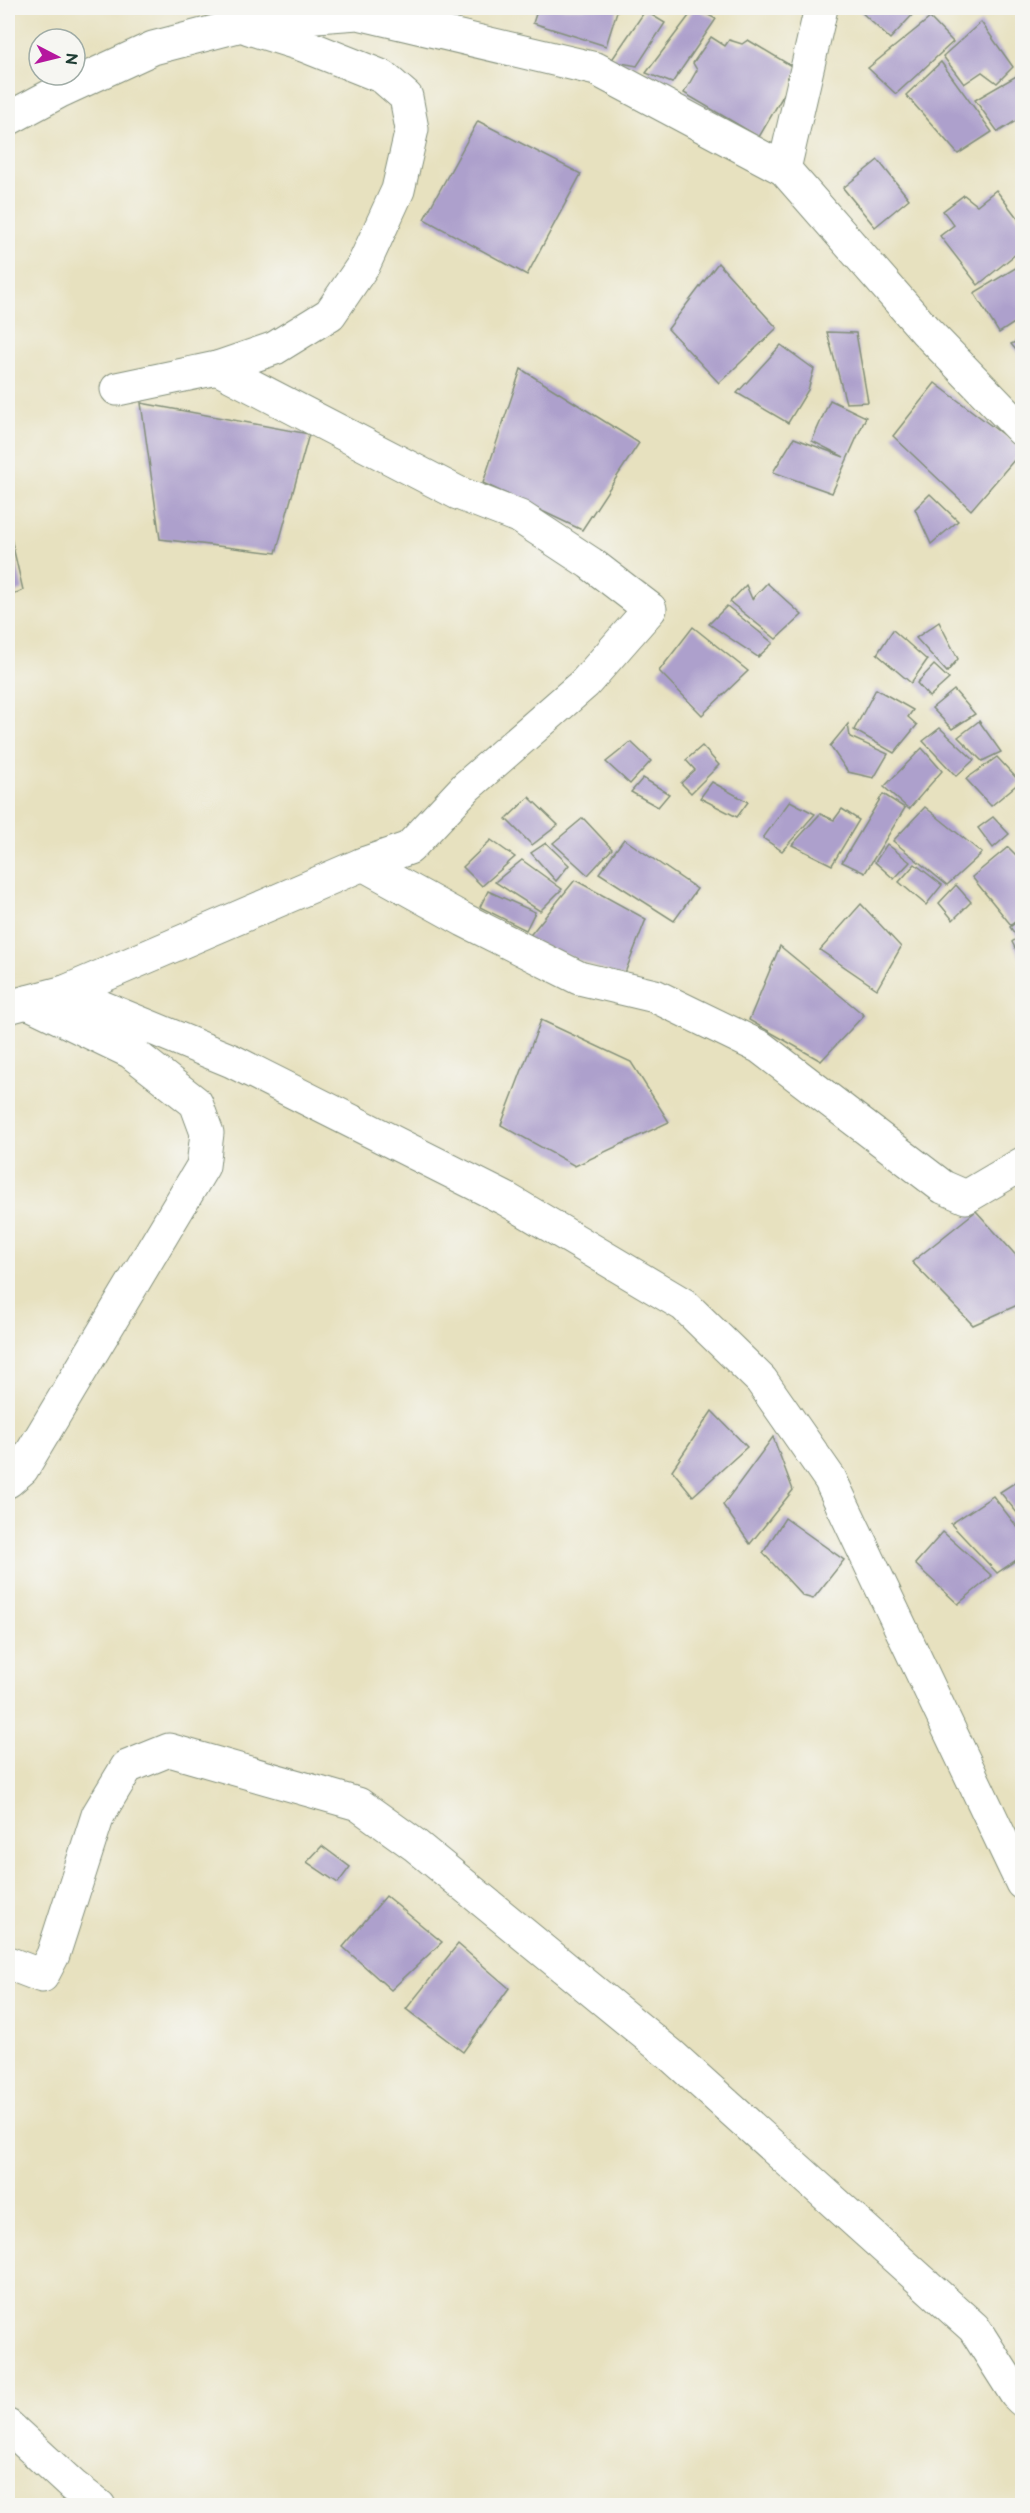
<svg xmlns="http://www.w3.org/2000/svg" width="1030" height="2513" font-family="'Balsamiq Sans',sans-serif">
<rect width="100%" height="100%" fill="#f6f6f2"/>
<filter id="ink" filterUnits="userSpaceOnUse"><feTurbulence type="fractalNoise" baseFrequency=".0167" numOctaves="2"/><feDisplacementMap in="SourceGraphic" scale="12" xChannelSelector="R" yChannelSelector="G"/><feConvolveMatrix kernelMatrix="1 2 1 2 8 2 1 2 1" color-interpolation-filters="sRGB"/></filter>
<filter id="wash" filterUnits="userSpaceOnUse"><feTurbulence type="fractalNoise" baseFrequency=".008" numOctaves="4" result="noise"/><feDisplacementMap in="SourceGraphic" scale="24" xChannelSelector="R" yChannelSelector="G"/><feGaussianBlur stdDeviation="1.35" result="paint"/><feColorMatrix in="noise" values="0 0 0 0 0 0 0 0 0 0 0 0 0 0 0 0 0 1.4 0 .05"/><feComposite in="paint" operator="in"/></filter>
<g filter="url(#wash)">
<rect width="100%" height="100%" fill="#e7e1bf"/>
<g id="blocks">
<!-- building -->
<g fill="#ada0cc">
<path d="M 538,8 L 618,8 L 606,46 L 533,23 Z"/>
<path d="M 695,8 L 716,19 L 672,83 L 646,73 Z"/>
<path d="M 857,8 L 914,8 L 917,10 L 890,39 Z"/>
<path d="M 645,11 L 665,23 L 637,66 L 611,61 Z"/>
<path d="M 930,18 L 953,42 L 896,94 L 868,68 Z"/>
<path d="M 981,22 L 1013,67 L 997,83 L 982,72 L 964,84 L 943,56 Z"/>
<path d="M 711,37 L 725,46 L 729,40 L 742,44 L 748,40 L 798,70 L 759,137 L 684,93 L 697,70 L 693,63 Z"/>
<path d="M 941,62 L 992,132 L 958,154 L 906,95 Z"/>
<path d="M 1018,75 L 1022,80 L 1022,117 L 998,132 L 975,100 Z"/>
<path d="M 478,121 L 581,174 L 527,275 L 424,219 Z"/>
<path d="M 878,160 L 909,199 L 875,227 L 843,188 Z"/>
<path d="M 996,190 L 1022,224 L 1022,249 L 978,285 L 940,236 L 954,225 L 943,211 L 964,195 L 977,205 Z"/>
<path d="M 718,263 L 777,328 L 719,383 L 668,329 Z"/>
<path d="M 1022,264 L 1022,318 L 999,333 L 974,293 Z"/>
<path d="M 827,332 L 856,333 L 868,402 L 846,403 Z"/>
<path d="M 1022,339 L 1022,357 L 1011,344 Z"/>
<path d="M 781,345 L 814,369 L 808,390 L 788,423 L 737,393 Z"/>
<path d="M 521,369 L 639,443 L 582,530 L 483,483 Z"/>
<path d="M 935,383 L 1022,449 L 1022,451 L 971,510 L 893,436 Z"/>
<path d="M 830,400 L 866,417 L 832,493 L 773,472 L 794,438 L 844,457 L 812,441 Z"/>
<path d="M 141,403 L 309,434 L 276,553 L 160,539 Z"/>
<path d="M 930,494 L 958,521 L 931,544 L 915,509 Z"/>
<path d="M 8,525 L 23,590 L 8,597 Z"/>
<path d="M 767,583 L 802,615 L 776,639 L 730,602 L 746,585 L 752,599 Z"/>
<path d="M 727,606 L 773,643 L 758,657 L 709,624 Z"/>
<path d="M 939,622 L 958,659 L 947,672 L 916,638 Z"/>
<path d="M 693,627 L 748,671 L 702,715 L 659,671 Z"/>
<path d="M 893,630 L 927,660 L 911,683 L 877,654 Z"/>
<path d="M 934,665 L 949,679 L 929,697 L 917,683 Z"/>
<path d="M 876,689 L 913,710 L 908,717 L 917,725 L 894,753 L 854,730 Z"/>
<path d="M 954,690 L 975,714 L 952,729 L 932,708 Z"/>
<path d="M 979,721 L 1001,752 L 982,761 L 958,737 Z"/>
<path d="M 848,724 L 850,737 L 888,754 L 874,778 L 848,772 L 830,746 Z"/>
<path d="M 940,728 L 974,760 L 956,776 L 923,741 Z"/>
<path d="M 631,742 L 651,761 L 630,784 L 606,762 Z"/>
<path d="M 702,746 L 719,765 L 691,793 L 681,783 L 695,770 L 686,760 Z"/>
<path d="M 922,748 L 942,771 L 909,809 L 884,787 Z"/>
<path d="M 997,757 L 1020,782 L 991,806 L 966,779 Z"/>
<path d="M 643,778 L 669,794 L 658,807 L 631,792 Z"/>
<path d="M 712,782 L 748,802 L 737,817 L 700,798 Z"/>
<path d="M 883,794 L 905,808 L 865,873 L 842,862 Z"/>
<path d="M 529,797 L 558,825 L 532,845 L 506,819 Z"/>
<path d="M 790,801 L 815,814 L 782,851 L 763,838 Z"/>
<path d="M 925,807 L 982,853 L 947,885 L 893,841 Z"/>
<path d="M 842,809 L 859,820 L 832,865 L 792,845 L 820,814 L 834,820 Z"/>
<path d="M 993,817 L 1009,834 L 993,848 L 978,828 Z"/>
<path d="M 583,818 L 612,849 L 588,875 L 553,843 Z"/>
<path d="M 624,839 L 697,889 L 674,921 L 599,873 Z"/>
<path d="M 491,840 L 515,857 L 482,886 L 463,867 Z"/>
<path d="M 546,843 L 569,865 L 556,881 L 531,853 Z"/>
<path d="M 887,844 L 910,862 L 894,879 L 875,862 Z"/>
<path d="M 1008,847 L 1022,861 L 1022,916 L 1011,925 L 972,877 Z"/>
<path d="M 522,860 L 562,889 L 540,911 L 495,882 Z"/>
<path d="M 915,864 L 942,885 L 926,905 L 899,882 Z"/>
<path d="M 575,880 L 646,919 L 623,978 L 527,939 Z"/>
<path d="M 956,885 L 971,902 L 953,920 L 939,903 Z"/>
<path d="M 488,891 L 535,912 L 526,930 L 480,907 Z"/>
<path d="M 861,904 L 901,947 L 877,989 L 820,950 Z"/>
<path d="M 1022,918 L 1022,933 L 1017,937 L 1010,927 Z"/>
<path d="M 1022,934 L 1022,961 L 1012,942 Z"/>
<path d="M 780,946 L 864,1015 L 821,1061 L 749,1020 Z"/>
<path d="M 541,1020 L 631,1062 L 669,1122 L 575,1166 L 501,1125 Z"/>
<path d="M 976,1211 L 1022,1262 L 1022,1303 L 973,1325 L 912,1262 Z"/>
<path d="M 712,1411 L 747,1447 L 693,1496 L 672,1470 Z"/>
<path d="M 773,1437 L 793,1490 L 750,1544 L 723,1505 Z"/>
<path d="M 1022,1478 L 1022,1519 L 1000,1492 Z"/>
<path d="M 993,1496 L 1022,1533 L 1022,1556 L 997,1573 L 951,1524 Z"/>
<path d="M 785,1518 L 844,1560 L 813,1599 L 803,1596 L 763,1553 Z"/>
<path d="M 943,1532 L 992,1576 L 958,1604 L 915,1564 Z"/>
<path d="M 322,1846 L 350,1867 L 338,1883 L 307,1862 Z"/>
<path d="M 386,1896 L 442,1942 L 391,1990 L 343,1947 Z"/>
<path d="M 458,1944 L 509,1988 L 463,2052 L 406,2009 Z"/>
</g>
</g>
</g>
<g filter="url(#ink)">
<use href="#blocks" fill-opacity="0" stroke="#838f7a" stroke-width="1.5"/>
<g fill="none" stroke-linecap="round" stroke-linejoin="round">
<defs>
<g id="minor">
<path d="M 8,119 L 60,91 L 153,48 L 261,20 L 358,13 L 596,69 L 784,169 L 925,330 L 1022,430"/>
<path d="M 784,169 L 821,8"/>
<path d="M 117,389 L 217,368 L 275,348 L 330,314 L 364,264 L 398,190 L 412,129 L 406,97 L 383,77 L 303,45 L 249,28"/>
<path d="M 363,864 L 464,920 L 579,978 L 655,996 L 760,1047 L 943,1187 L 966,1197 L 1022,1164"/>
<path d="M 65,992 L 232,1061 L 506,1199 L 684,1305 L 761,1380 L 830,1479 L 1022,1883"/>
<path d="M 8,1007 L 65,992 L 363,864 L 409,848 L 467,786 L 585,683 L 650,609 L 590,563 L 520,517 L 458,493 L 217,368"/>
<path d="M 8,1481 L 22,1469 L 203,1166 L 207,1133 L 196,1103 L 131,1052 L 27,1002"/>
<path d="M 8,1963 L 42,1976 L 53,1955 L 98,1815 L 127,1767 L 169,1750 L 358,1804 L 415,1845 L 671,2055 L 974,2328 L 1016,2394 L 1022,2400"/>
<path d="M 8,2426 L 73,2486 L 99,2506"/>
</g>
</defs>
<!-- minor casing -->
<use href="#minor" stroke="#838f7a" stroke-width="35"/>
<!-- minor -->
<use href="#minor" stroke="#fff" stroke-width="33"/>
</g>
</g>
<!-- margin -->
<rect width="1030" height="2513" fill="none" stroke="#f6f6f2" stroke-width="30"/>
<!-- north arrow -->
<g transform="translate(57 57) rotate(97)"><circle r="28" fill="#f6f6f2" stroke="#a0aca6" stroke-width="1.5"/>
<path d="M0-4.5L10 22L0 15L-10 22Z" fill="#b5179e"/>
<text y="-9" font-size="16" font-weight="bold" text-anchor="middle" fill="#1f3d34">N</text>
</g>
</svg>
